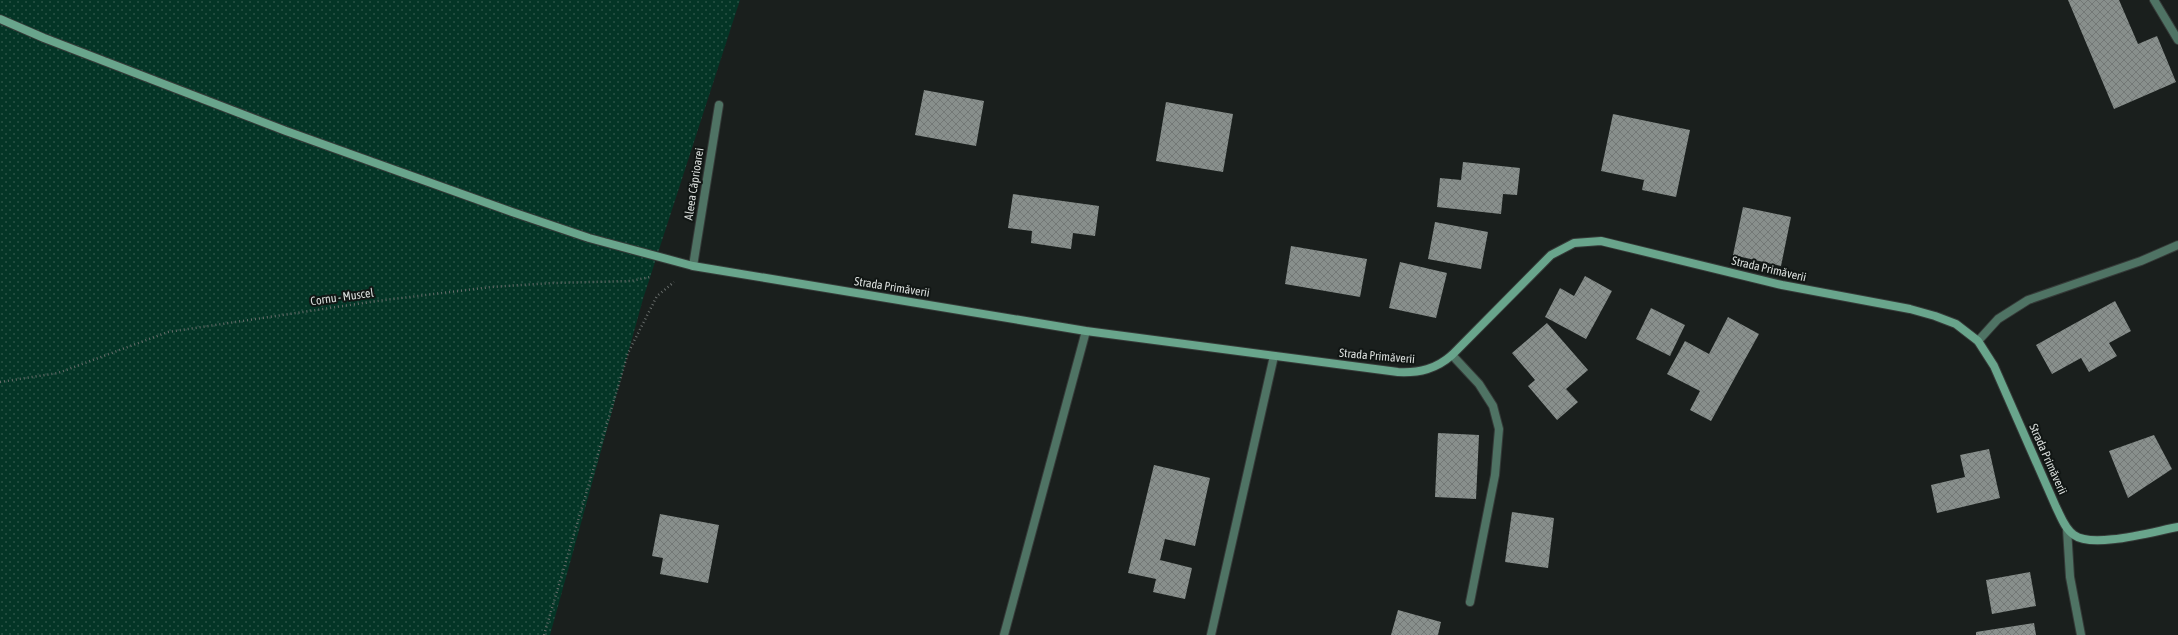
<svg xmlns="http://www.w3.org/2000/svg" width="2178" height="635" font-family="'Asap Condensed',sans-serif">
<defs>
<pattern id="green-dots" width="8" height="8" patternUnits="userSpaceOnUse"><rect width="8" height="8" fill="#043526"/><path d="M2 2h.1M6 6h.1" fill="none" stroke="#285245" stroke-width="1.8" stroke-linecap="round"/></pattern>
<pattern id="building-cross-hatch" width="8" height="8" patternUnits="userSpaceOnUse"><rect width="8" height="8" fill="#888f8c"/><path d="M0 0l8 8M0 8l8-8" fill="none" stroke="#737876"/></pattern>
</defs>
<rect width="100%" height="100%" fill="#1a1f1d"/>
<!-- green -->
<path fill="url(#green-dots)" d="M 0,0 L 740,0 L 643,299 L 550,635 L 0,635 Z"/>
<!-- building -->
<g fill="url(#building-cross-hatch)">
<path d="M 2068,0 L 2119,0 L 2138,44 L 2157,36 L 2176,82 L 2114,109 Z"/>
<path d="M 924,90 L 984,101 L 976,146 L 915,135 Z"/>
<path d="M 1166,102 L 1233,114 L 1223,172 L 1156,161 Z"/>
<path d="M 1613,114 L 1690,130 L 1676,197 L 1642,190 L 1644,180 L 1601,171 Z"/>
<path d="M 1463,162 L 1520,168 L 1517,195 L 1503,194 L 1501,214 L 1437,207 L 1440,178 L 1461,180 Z"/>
<path d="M 1013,194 L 1099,206 L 1095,236 L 1073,233 L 1071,249 L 1031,243 L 1032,231 L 1008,228 Z"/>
<path d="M 1743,207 L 1791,217 L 1781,266 L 1733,255 Z"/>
<path d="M 1435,222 L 1488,232 L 1481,269 L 1428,259 Z"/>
<path d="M 1291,246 L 1367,259 L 1360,297 L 1285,284 Z"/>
<path d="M 1400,262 L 1447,273 L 1436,318 L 1389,308 Z"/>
<path d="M 1585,276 L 1612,291 L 1586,339 L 1545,317 L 1560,288 L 1574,296 Z"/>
<path d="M 2115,301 L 2131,331 L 2109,343 L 2117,356 L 2089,372 L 2081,358 L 2052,374 L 2036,345 Z"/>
<path d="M 1651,308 L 1685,325 L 1670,356 L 1636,339 Z"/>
<path d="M 1728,317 L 1759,334 L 1711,421 L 1690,410 L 1700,391 L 1667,374 L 1685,341 L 1709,354 Z"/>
<path d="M 1547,323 L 1588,370 L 1566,389 L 1578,402 L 1557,420 L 1528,386 L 1535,380 L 1512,353 Z"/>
<path d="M 1438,433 L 1479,435 L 1476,499 L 1435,497 Z"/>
<path d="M 2154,435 L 2172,469 L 2128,498 L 2109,451 Z"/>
<path d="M 1989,449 L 2000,498 L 1937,513 L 1931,485 L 1965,477 L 1960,455 Z"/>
<path d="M 1154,465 L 1210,478 L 1195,546 L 1165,539 L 1160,560 L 1192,568 L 1185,599 L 1153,592 L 1156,579 L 1128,573 Z"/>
<path d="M 1512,512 L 1554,518 L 1548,568 L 1505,562 Z"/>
<path d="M 660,514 L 719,525 L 708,583 L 660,574 L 663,558 L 652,556 Z"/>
<path d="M 2030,572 L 2036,606 L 1992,614 L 1986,580 Z"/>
<path d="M 1398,610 L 1441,622 L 1438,635 L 1391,635 Z"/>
<path d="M 2034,623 L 2036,635 L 1976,635 L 1976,632 Z"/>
</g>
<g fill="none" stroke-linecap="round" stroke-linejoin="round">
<defs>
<g id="street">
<path d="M 2154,0 L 2178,40"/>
<path d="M 693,266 L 719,105"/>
<path d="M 1978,341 L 1998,319 L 2028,300 L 2141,261 L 2178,245"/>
<path d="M 1452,355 L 1479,384 L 1493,406 L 1499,429 L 1495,475 L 1470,602"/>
<path d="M 2067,529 L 2070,577 L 2081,635"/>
<path d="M 1004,635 L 1086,331"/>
<path d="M 1211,635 L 1274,356"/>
</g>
<path id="secondary" d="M 0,19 L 44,38 L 286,131 L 512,212 L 589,238 L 693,266 L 1086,331 L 1398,372 C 1420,373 1436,369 1452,355 L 1551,255 L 1574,243 L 1601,241 L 1782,285 L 1910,309 L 1935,316 L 1956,324 L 1978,341 L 1994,366 L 2056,507 C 2061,517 2065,529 2074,535 C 2093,549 2155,531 2178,527"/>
</defs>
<!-- street casing -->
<use href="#street" stroke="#353a38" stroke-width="10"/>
<!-- secondary casing -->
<use href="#secondary" stroke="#353a38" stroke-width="10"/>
<!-- path -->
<g stroke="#686d6b" stroke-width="2.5" stroke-dasharray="1 3" stroke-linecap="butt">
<path d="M 0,382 L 58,373 L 168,332 L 377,301 L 491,287 L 554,283 L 631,281 L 650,277"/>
<path d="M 544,635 L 628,353 L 657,296 L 674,282"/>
</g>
<!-- street -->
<use href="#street" stroke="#4f7364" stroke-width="8"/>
<!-- secondary -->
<use href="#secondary" stroke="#69a58c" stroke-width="8"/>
</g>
<g text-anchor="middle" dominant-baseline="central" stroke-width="4" stroke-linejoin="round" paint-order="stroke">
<!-- street labels -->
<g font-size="12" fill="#dadedc" stroke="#111614">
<text transform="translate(694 184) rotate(-81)">Aleea Căprioarei</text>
<text transform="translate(1769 269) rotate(13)">Strada Primăverii</text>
<text transform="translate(892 287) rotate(9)">Strada Primăverii</text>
<text transform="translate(342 297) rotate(-8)">Cornu - Muscel</text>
<text transform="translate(1377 356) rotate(5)">Strada Primăverii</text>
<text transform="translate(2048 459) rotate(66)">Strada Primăverii</text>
</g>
</g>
</svg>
